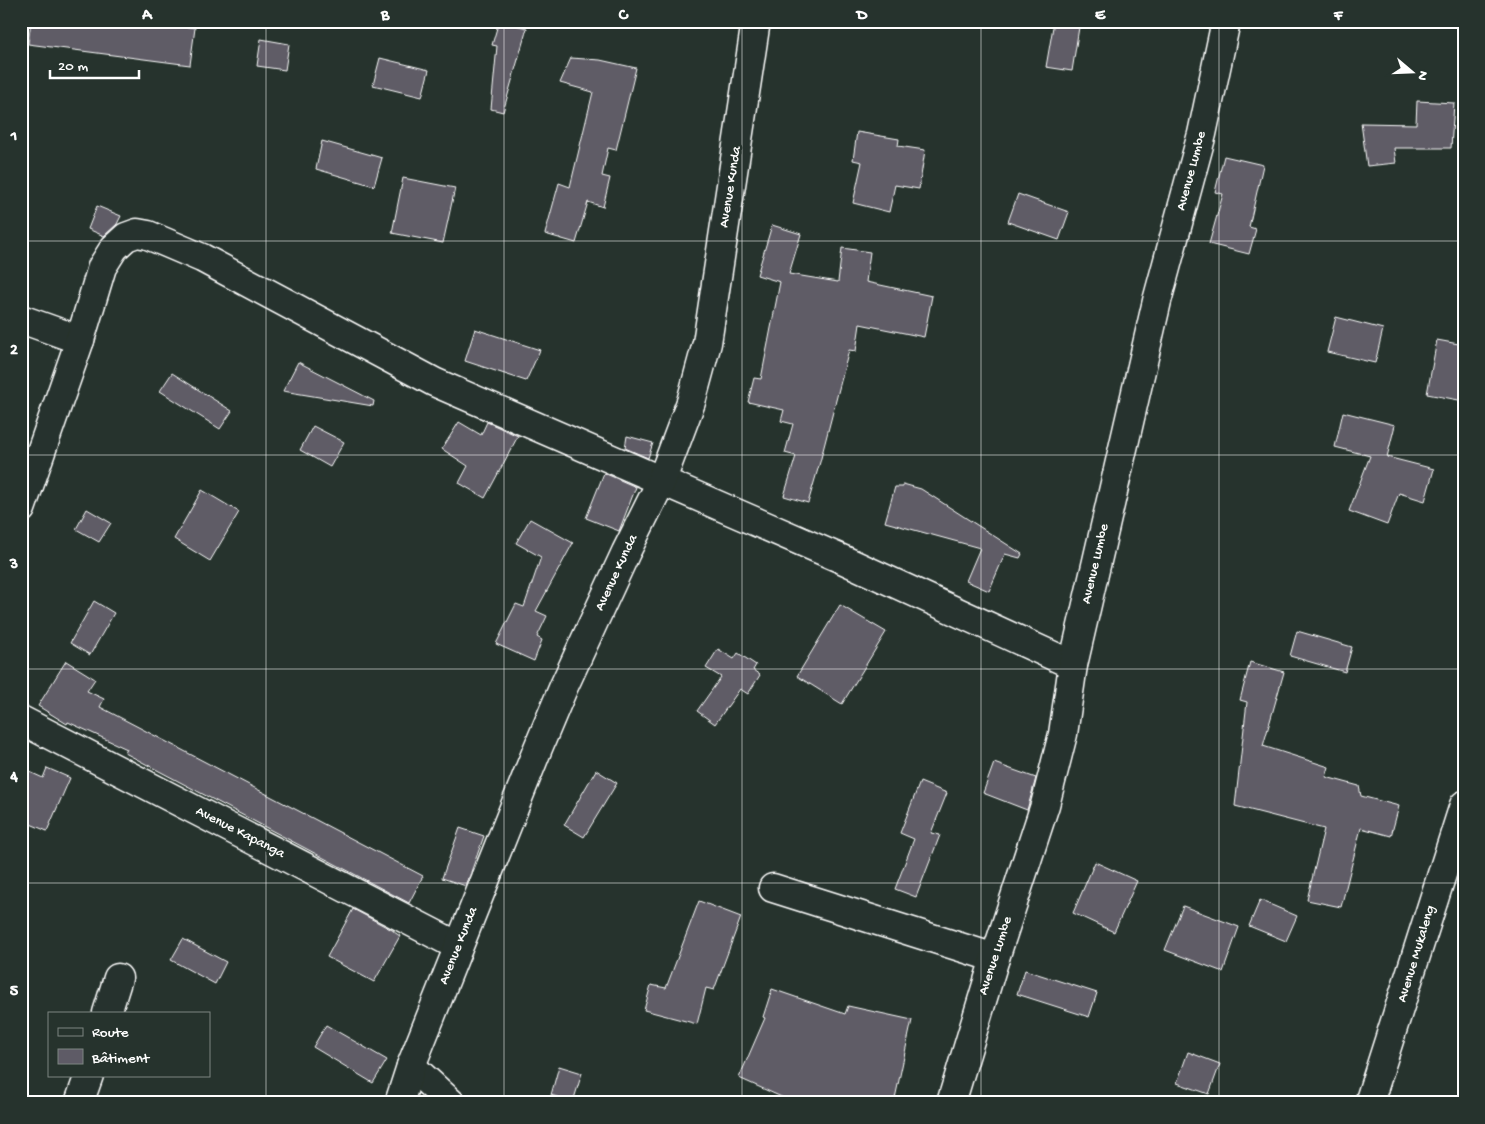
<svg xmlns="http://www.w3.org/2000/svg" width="1485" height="1124" font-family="'Gochi Hand',sans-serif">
<rect width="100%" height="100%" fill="#26332d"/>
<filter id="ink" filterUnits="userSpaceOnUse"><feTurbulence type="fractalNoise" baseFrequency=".02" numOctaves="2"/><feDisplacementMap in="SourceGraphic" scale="10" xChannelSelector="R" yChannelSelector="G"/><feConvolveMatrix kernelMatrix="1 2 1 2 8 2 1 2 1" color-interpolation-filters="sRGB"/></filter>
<g filter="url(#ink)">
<!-- building -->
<g fill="#5e5b66" stroke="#fff">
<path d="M 31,21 L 144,21 L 195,28 L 190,65 L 28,44 Z"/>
<path d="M 499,21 L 527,28 L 503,112 L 491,109 L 497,46 L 492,45 Z"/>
<path d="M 1054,21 L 1080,21 L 1072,71 L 1046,67 Z"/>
<path d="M 261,39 L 289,44 L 285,70 L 257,66 Z"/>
<path d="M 380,58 L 429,70 L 422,97 L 373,85 Z"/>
<path d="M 571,58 L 600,60 L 636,68 L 616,150 L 608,148 L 602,176 L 610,178 L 603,207 L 588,202 L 576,243 L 545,234 L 559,183 L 570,187 L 593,92 L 560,83 Z"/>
<path d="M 1417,101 L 1454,103 L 1451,148 L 1394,148 L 1396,163 L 1367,166 L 1361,123 L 1416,124 Z"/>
<path d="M 857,132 L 899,139 L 898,146 L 925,150 L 919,189 L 895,185 L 889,212 L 853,203 L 862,162 L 853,160 Z"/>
<path d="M 322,141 L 382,158 L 374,186 L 316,169 Z"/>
<path d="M 1224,156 L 1263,165 L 1249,227 L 1256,229 L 1249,254 L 1209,244 L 1223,194 L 1215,192 Z"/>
<path d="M 403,178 L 455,188 L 443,243 L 392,233 Z"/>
<path d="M 1018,194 L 1069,212 L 1059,240 L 1008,222 Z"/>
<path d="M 97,206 L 121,216 L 117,224 L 104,236 L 88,229 Z"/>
<path d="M 772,225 L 801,234 L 789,274 L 838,282 L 842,248 L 870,252 L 866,282 L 932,296 L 924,337 L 860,324 L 856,351 L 849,350 L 820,462 L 808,503 L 784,496 L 796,456 L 785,453 L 793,424 L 781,421 L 784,410 L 748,402 L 754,378 L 761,379 L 780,282 L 757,275 Z"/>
<path d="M 1336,317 L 1383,329 L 1375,363 L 1327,352 Z"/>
<path d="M 475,329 L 540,350 L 526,381 L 465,361 Z"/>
<path d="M 1437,340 L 1464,345 L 1464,401 L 1427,394 Z"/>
<path d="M 298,362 L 374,401 L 373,406 L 283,391 Z"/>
<path d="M 172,373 L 232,411 L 220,429 L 160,391 Z"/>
<path d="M 1343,412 L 1395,425 L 1387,457 L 1434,469 L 1425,501 L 1399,493 L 1387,525 L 1349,511 L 1370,456 L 1335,447 Z"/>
<path d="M 459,422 L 481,435 L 487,422 L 518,436 L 485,498 L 459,483 L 468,466 L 442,449 Z"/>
<path d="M 313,426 L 344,442 L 330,467 L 300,450 Z"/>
<path d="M 627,436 L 653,443 L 648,458 L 625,448 Z"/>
<path d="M 604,473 L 636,487 L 619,531 L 586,518 Z"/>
<path d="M 903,484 L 921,489 L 1022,554 L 1020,558 L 1005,554 L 989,591 L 966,581 L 980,548 L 885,522 L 895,487 L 903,487 Z"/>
<path d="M 202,490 L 239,512 L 210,561 L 174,539 Z"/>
<path d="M 87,509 L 111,523 L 99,542 L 76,529 Z"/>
<path d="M 530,519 L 573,543 L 536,611 L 547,616 L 537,637 L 542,640 L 534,661 L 496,644 L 516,604 L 524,607 L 541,557 L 516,543 Z"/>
<path d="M 94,601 L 114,613 L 90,655 L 70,643 Z"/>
<path d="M 840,605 L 886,632 L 842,704 L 797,676 Z"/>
<path d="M 1297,631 L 1352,647 L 1345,672 L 1290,656 Z"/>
<path d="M 718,649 L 734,659 L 738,653 L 756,665 L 753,670 L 760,675 L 748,694 L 740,689 L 715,724 L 697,711 L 721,677 L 706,668 Z"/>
<path d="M 66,661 L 95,679 L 87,691 L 104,699 L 100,707 L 423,876 L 409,903 L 125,753 L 127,749 L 68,722 L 67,724 L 38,706 Z"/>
<path d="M 1250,662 L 1284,672 L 1263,746 L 1329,767 L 1326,777 L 1359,786 L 1361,796 L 1399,806 L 1391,836 L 1361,828 L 1341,907 L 1307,900 L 1324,829 L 1235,806 L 1247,702 L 1240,700 Z"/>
<path d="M 994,763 L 1036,778 L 1027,810 L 983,793 Z"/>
<path d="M 21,768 L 43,778 L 47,768 L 70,778 L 47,831 L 21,820 Z"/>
<path d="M 596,770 L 617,783 L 584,837 L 564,825 Z"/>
<path d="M 920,782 L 947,793 L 931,833 L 940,835 L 916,897 L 895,889 L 914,839 L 900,833 Z"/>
<path d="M 460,828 L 484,836 L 466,886 L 442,878 Z"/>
<path d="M 1095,862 L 1137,881 L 1114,932 L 1073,913 Z"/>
<path d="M 1260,900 L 1297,916 L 1286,941 L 1249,926 Z"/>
<path d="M 699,901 L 741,917 L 714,990 L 706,988 L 697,1024 L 644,1010 L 651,985 L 666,988 Z"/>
<path d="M 1183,906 L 1239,927 L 1223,972 L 1165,950 Z"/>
<path d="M 353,909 L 394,931 L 394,932 L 400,936 L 374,982 L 327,957 Z"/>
<path d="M 183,939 L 226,962 L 215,984 L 171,960 Z"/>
<path d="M 1025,970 L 1097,993 L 1089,1017 L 1017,994 Z"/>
<path d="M 772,989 L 845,1014 L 848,1006 L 912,1020 L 894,1103 L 795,1103 L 739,1078 L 765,1018 L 763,1017 Z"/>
<path d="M 326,1025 L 387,1060 L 373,1083 L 313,1047 Z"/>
<path d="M 1188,1052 L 1220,1064 L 1209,1094 L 1177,1083 Z"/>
<path d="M 559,1066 L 582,1073 L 573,1102 L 551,1095 Z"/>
</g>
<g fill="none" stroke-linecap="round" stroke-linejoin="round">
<defs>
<g id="minor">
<path d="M 21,319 L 80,340"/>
<path d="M 21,509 L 80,340 L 102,267 L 114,248 L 126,237 L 137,233 L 148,235 L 202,258 L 434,382 L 844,560 L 1073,665"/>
<path d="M 21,720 L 458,946"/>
<path d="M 773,888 L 995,958"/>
<path d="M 107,1013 L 118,978"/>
<path d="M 411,1066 L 451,1103"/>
<path d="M 79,1103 L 89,1075"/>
<path d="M 399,1103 L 411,1066 L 538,748 L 564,686 L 626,552 L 661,482 L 691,402 L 707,343 L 756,21"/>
<path d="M 951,1103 L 995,958 L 1045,805 L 1063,734 L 1073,665 L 1157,301 L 1202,134 L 1226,21"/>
<path d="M 1369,1103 L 1464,805"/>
</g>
</defs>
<!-- minor casing -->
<use href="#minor" stroke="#fff" stroke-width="31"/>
<!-- minor -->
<use href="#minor" stroke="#26332d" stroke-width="28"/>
</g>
</g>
<!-- grid -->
<path fill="none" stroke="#fff" stroke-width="1" stroke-opacity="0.55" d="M 266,21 L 266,1103M 504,21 L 504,1103M 742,21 L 742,1103M 981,21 L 981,1103M 1219,21 L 1219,1103M 21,241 L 1464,241M 21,455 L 1464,455M 21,669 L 1464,669M 21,883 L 1464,883"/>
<g text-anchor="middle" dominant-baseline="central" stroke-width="5" stroke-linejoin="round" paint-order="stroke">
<!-- street labels -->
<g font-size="14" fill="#fff" stroke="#26332d">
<text transform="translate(1192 171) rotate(-75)">Avenue Lumbe</text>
<text transform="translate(731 187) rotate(-81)">Avenue Kunda</text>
<text transform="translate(1096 564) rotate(-77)">Avenue Lumbe</text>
<text transform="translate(617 573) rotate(-65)">Avenue Kunda</text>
<text transform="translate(240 833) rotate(27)">Avenue Kapanga</text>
<text transform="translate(459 946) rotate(-68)">Avenue Kunda</text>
<text transform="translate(1417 954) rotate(-73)">Avenue Mukaleng</text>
<text transform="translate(996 956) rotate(-72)">Avenue Lumbe</text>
</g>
</g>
<!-- margin -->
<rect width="1485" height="1124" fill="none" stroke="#26332d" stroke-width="55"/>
<!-- legend -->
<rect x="48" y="1012" width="162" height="65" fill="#26332d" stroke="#7d8581"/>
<rect x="58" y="1028" width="25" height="8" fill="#26332d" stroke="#7d8581"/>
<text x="92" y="1036" font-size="15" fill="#ffffff">Route</text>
<rect x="58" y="1049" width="25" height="15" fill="#5e5b66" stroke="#7d8581"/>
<text x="92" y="1062" font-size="15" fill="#ffffff">Bâtiment</text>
<!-- north arrow -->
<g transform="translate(1412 72) rotate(109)" stroke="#26332d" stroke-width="4" paint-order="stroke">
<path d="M0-4L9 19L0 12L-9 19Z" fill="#ffffff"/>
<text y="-8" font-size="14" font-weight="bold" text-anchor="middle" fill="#ffffff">N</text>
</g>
<!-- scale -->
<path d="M50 70v8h89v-8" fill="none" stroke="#ffffff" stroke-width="2.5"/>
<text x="58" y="70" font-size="15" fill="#ffffff" stroke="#26332d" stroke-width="4" paint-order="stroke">20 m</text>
<rect x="28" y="28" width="1430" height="1068" fill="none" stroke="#fff" stroke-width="2"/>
<g font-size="16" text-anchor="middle" font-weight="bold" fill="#fff">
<text x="147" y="19">A</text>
<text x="385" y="19">B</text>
<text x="623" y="19">C</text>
<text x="862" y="19">D</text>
<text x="1100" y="19">E</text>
<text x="1338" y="19">F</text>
<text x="14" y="140">1</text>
<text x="14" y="354">2</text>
<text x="14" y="568">3</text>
<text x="14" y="781">4</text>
<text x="14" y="995">5</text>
</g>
</svg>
